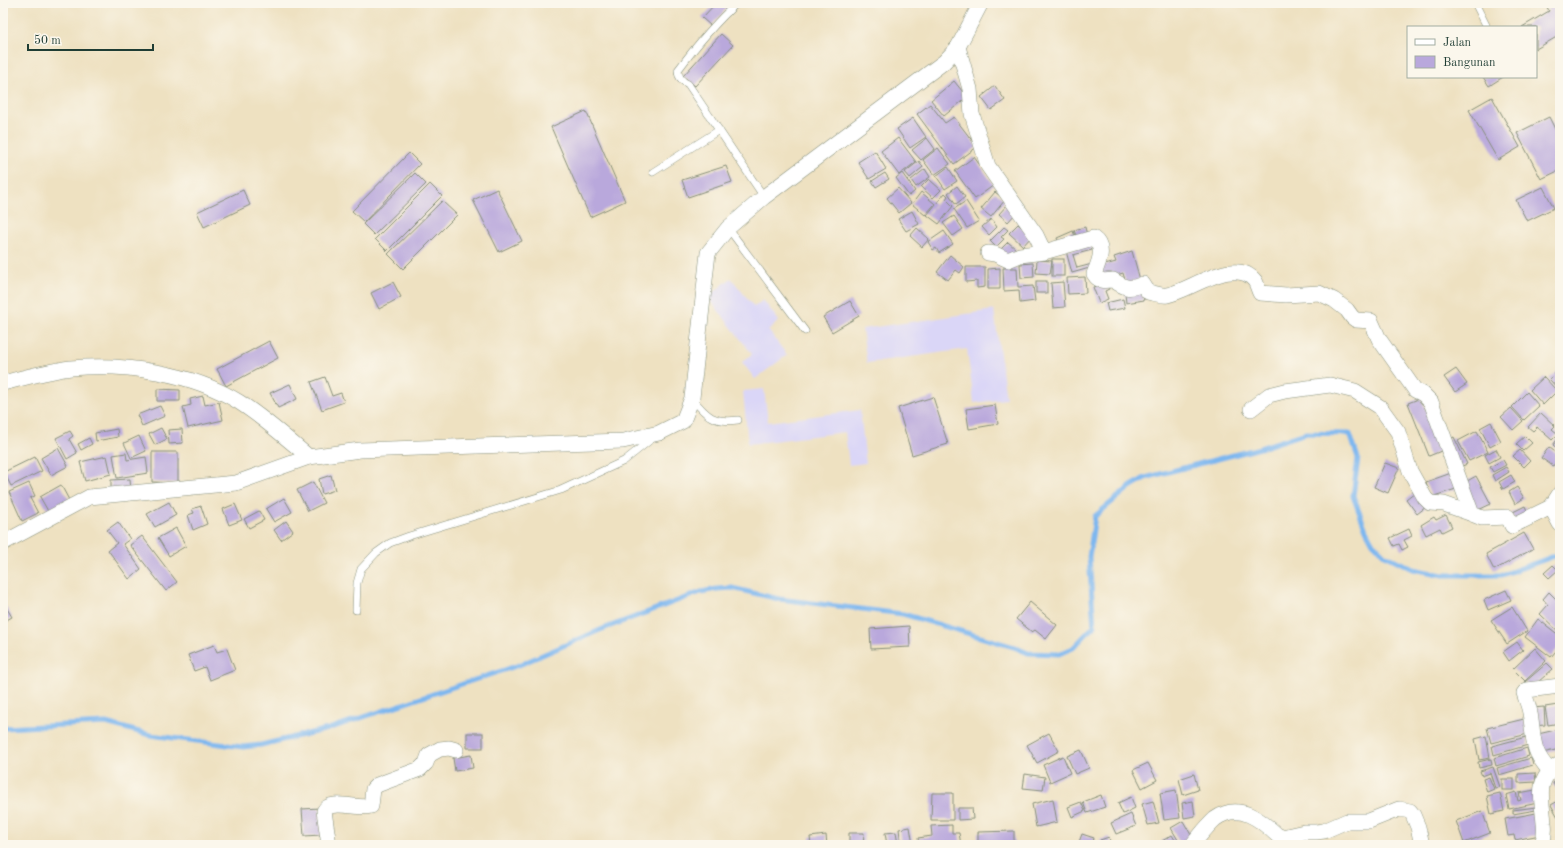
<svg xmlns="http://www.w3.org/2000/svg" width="1563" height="848" font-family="'Old Standard TT',serif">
<rect width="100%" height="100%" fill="#fbf7ec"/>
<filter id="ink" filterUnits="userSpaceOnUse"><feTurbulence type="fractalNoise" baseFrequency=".025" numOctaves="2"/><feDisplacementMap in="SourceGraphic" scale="8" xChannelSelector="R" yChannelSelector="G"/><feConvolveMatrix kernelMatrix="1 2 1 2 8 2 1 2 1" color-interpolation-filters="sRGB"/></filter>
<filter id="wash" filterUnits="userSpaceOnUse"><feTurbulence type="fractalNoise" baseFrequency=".012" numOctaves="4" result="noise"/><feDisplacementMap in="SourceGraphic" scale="16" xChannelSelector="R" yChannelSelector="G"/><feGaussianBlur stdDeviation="0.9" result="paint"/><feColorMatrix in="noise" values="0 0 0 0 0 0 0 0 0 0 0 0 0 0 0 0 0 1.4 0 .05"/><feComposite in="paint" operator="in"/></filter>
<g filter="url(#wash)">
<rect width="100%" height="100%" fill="#eee1c1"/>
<!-- built -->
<g fill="#dad6f7">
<path d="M 731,278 L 754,307 L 763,300 L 779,321 L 768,330 L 787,355 L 755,379 L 742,362 L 752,354 L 708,297 Z"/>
<path d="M 994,310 L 1006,399 L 974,403 L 967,349 L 867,363 L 862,329 Z"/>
<path d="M 764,389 L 768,422 L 860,410 L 866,463 L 849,465 L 845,432 L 748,444 L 743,391 Z"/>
</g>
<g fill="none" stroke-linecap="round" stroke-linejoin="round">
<!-- stream -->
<path stroke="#7eb7ef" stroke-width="5" d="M 3,728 L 106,723 L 150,735 L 243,747 L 261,745 L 328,729 L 519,665 L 600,630 L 701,592 L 717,589 L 732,588 L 779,599 L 903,614 L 1014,647 L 1028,653 L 1059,654 L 1073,648 L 1094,626 L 1089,557 L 1095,516 L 1130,487 L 1145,478 L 1260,448 L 1306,433 L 1350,434 L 1358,458 L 1353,496 L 1366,530 L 1373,543 L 1385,555 L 1413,569 L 1443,575 L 1502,575 L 1560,554"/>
</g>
<g id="blocks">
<!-- building -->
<g fill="#b9a8dc">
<path d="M 716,3 L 731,3 L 711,26 L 702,18 Z"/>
<path d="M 1545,3 L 1560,3 L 1560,35 L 1536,49 L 1536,27 L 1522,27 L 1549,11 Z"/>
<path d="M 721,34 L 733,45 L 695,86 L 683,76 Z"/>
<path d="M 1483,77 L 1503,77 L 1489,86 Z"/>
<path d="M 954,81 L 967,97 L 944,116 L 931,100 Z"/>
<path d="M 995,86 L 1005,100 L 991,110 L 981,97 Z"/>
<path d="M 1492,97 L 1520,147 L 1498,160 L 1469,110 Z"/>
<path d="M 930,104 L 945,123 L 954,117 L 977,147 L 954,164 L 917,114 Z"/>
<path d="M 586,111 L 625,201 L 590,217 L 551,127 Z"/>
<path d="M 1549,117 L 1560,139 L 1560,170 L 1541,179 L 1517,133 Z"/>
<path d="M 913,118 L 926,137 L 910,148 L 897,129 Z"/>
<path d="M 898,138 L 916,162 L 899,175 L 881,151 Z"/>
<path d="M 927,138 L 935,149 L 921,160 L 912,150 Z"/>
<path d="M 938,148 L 950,164 L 934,175 L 923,160 Z"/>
<path d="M 875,151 L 886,169 L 869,179 L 858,162 Z"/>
<path d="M 409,153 L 420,164 L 364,222 L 352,211 Z"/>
<path d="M 974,157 L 994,185 L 975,199 L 955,171 Z"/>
<path d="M 919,161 L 923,167 L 910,178 L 905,172 Z"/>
<path d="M 726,166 L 732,182 L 688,197 L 682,180 Z"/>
<path d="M 948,167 L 957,181 L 945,189 L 936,176 Z"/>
<path d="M 925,169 L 930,177 L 916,187 L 911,180 Z"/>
<path d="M 415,173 L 426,184 L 374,235 L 363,224 Z"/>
<path d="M 885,173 L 889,179 L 876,187 L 872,181 Z"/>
<path d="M 902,173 L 915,191 L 909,196 L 896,178 Z"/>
<path d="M 929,179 L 941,190 L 933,198 L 921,187 Z"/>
<path d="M 430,184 L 442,196 L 387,251 L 375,239 Z"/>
<path d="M 957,186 L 965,197 L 956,204 L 948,193 Z"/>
<path d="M 1543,187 L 1554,208 L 1527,221 L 1516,200 Z"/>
<path d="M 898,188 L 911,203 L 899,213 L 887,198 Z"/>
<path d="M 497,189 L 522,241 L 499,252 L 473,200 Z"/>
<path d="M 243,190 L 250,205 L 204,227 L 197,212 Z"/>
<path d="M 921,192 L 935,204 L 925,215 L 912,204 Z"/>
<path d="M 995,192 L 1005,200 L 991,217 L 981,209 Z"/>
<path d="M 945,193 L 948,196 L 946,199 L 953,206 L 939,224 L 927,215 Z"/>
<path d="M 442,201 L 457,215 L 403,269 L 388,254 Z"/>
<path d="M 966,201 L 979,221 L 967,228 L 954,209 Z"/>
<path d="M 1007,205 L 1016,213 L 1008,222 L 999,214 Z"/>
<path d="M 912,211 L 919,224 L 906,231 L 898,219 Z"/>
<path d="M 954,216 L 963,229 L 953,236 L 943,223 Z"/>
<path d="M 991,219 L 997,227 L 989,235 L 982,227 Z"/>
<path d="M 1018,224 L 1031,237 L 1023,246 L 1009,233 Z"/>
<path d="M 1004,227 L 1008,230 L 1001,237 L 1004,239 L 996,247 L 990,241 Z"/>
<path d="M 1085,227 L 1087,236 L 1077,239 L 1074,230 Z"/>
<path d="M 917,228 L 929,239 L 922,247 L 910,236 Z"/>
<path d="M 944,231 L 953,244 L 939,253 L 936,248 L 933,250 L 928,242 Z"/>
<path d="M 1073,231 L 1076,239 L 1059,245 L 1057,238 Z"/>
<path d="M 1008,242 L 1016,249 L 1008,258 L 1000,250 Z"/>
<path d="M 1091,244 L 1092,250 L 1073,255 L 1077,268 L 1092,264 L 1093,267 L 1072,273 L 1066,251 Z"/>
<path d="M 1132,251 L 1140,280 L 1126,284 L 1123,273 L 1104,279 L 1101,266 L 1116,262 L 1114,257 Z"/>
<path d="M 950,255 L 964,267 L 960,273 L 956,270 L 948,280 L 937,272 Z"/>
<rect x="1052" y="259" width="12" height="17"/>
<path d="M 1037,260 L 1052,261 L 1050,274 L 1036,273 Z"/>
<path d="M 1033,263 L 1034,277 L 1021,278 L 1020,264 Z"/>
<path d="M 966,267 L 985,267 L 985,287 L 977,288 L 977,281 L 966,282 Z"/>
<path d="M 1000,268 L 1000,289 L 988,289 L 988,269 Z"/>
<path d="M 1003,268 L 1017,268 L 1018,287 L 1033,286 L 1035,301 L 1020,303 L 1019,290 L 1004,291 Z"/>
<path d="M 1085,277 L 1086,293 L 1068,294 L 1067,278 Z"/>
<rect x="1036" y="281" width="11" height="12"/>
<path d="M 393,282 L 401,297 L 379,309 L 371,293 Z"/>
<path d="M 1063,282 L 1065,307 L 1053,308 L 1051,283 Z"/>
<path d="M 1107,282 L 1109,289 L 1105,291 L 1108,299 L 1099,303 L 1093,287 Z"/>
<path d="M 1142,290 L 1144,300 L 1126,303 L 1125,294 Z"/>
<path d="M 1123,299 L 1125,308 L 1108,311 L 1106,303 Z"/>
<path d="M 850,301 L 859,316 L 832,332 L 823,317 Z"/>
<path d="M 269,341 L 278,358 L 226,386 L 217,369 Z"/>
<path d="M 1456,369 L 1467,384 L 1455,392 L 1444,377 Z"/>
<path d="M 1560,369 L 1560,391 L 1549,379 Z"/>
<path d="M 325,377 L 332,396 L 341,393 L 344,402 L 322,410 L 311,382 Z"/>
<path d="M 1544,377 L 1557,391 L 1543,405 L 1530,390 Z"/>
<path d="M 290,384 L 297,399 L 278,408 L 270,393 Z"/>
<path d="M 157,389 L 180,390 L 180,401 L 157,401 Z"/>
<path d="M 1527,392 L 1539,406 L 1524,420 L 1512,407 Z"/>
<path d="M 203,396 L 205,405 L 219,402 L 223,420 L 188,428 L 183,407 L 191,405 L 190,399 Z"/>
<path d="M 933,397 L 948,444 L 912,455 L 898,408 Z"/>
<path d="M 1421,398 L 1426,410 L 1430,408 L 1446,449 L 1429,456 L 1408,403 Z"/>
<path d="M 995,405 L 998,424 L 969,429 L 966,409 Z"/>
<path d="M 160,406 L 165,416 L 142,426 L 137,415 Z"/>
<path d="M 1511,408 L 1523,421 L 1513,430 L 1501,417 Z"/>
<path d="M 1541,413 L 1555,426 L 1552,429 L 1558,434 L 1552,440 L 1537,427 L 1533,431 L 1528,427 Z"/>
<path d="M 1491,422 L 1501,441 L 1490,447 L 1480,428 Z"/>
<path d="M 161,428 L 167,439 L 155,445 L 149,434 Z"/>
<path d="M 117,429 L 118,437 L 96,441 L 95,433 Z"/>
<path d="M 182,429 L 183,443 L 169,444 L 168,430 Z"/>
<path d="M 70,431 L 73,436 L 69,439 L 77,453 L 67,459 L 56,438 Z"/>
<path d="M 1477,431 L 1488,452 L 1469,461 L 1458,441 Z"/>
<path d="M 139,436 L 146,451 L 131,458 L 124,443 Z"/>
<path d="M 1525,436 L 1532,443 L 1523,451 L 1516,444 Z"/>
<path d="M 1560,436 L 1560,451 L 1553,445 Z"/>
<path d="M 1454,437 L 1467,464 L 1458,468 L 1445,441 Z"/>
<path d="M 89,438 L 92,444 L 81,450 L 78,444 Z"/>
<path d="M 1549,447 L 1560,456 L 1553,466 L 1541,458 Z"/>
<path d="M 58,448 L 68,466 L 51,475 L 41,458 Z"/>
<path d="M 1496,449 L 1500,457 L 1489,463 L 1485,455 Z"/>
<path d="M 1520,450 L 1530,461 L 1524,467 L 1513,456 Z"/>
<path d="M 152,452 L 178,452 L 178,483 L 152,482 Z"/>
<path d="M 126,453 L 127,460 L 146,457 L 148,473 L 117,478 L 113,455 Z"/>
<path d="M 107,456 L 111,474 L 85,481 L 80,462 Z"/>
<path d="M 35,457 L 42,471 L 11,486 L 4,472 Z"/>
<path d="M 1503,460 L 1506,465 L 1493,472 L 1490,467 Z"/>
<path d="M 1385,463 L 1399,468 L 1388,493 L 1374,487 Z"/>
<path d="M 1506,467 L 1509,472 L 1495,481 L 1492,475 Z"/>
<path d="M 1454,472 L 1459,488 L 1431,497 L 1426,482 Z"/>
<path d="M 331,475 L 335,490 L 322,494 L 319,479 Z"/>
<path d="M 1511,475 L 1515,482 L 1503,489 L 1499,482 Z"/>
<path d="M 1476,476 L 1491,504 L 1476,511 L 1462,484 Z"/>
<path d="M 130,479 L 131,492 L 111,493 L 111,480 Z"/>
<path d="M 313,482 L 324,503 L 308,511 L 297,490 Z"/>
<path d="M 29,483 L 35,496 L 30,498 L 38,513 L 22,521 L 9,492 Z"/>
<path d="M 61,485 L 69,500 L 48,511 L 40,497 Z"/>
<path d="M 1517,487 L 1524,498 L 1515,504 L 1509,492 Z"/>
<path d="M 1415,492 L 1426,507 L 1417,514 L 1406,499 Z"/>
<path d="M 284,498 L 292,512 L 274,522 L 266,509 Z"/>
<path d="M 169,502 L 176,515 L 155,527 L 147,514 Z"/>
<path d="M 235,504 L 242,520 L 229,525 L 223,509 Z"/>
<path d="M 201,506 L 207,524 L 193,530 L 188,515 L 194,513 L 192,509 Z"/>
<path d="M 1525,506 L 1529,515 L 1515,522 L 1511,513 Z"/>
<path d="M 259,511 L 264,520 L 249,528 L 244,519 Z"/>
<path d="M 1446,515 L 1452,527 L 1442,532 L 1440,528 L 1426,535 L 1421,525 L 1434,517 L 1436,520 Z"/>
<path d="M 286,521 L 293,531 L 281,540 L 274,530 Z"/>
<path d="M 118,522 L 130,539 L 123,544 L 141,569 L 129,579 L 108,550 L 117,543 L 107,530 Z"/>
<path d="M 176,528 L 186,546 L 169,556 L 158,538 Z"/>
<path d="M 1409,529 L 1412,536 L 1404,540 L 1408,547 L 1402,550 L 1399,544 L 1394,546 L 1390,538 Z"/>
<path d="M 1524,533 L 1533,549 L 1494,570 L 1486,554 Z"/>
<path d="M 142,536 L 177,582 L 166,591 L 130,545 Z"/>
<path d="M 1553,565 L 1558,570 L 1549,578 L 1544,573 Z"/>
<path d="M 1506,590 L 1511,600 L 1488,610 L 1484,600 Z"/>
<path d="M 1549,592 L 1557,600 L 1560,597 L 1560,633 L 1540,614 L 1548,605 L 1543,599 Z"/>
<path d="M 3,602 L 12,617 L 3,622 Z"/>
<path d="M 1030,602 L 1057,625 L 1046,639 L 1035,630 L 1032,632 L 1016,619 Z"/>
<path d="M 1512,607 L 1527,631 L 1507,644 L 1491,620 Z"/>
<path d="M 1538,619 L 1560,636 L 1560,646 L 1551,657 L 1525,637 Z"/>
<path d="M 909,626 L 910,647 L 871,649 L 870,629 Z"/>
<path d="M 1517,642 L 1523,650 L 1509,661 L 1503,652 Z"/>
<path d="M 214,645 L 217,652 L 227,649 L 235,670 L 210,680 L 205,667 L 194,671 L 188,655 Z"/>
<path d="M 1535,648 L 1546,661 L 1525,681 L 1513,669 Z"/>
<path d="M 1547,663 L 1553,669 L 1531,688 L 1525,682 Z"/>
<path d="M 1558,705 L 1560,723 L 1548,725 L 1545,707 Z"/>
<path d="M 1544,707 L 1545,725 L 1533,726 L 1532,708 Z"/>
<path d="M 1524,719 L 1528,734 L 1491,743 L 1487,728 Z"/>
<path d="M 1560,729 L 1560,749 L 1542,753 L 1538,734 Z"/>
<rect x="467" y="733" width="16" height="15"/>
<path d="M 1049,733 L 1059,751 L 1037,763 L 1027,745 Z"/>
<path d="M 1486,736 L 1490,758 L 1479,760 L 1475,739 Z"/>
<path d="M 1526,737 L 1528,745 L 1494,755 L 1492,746 Z"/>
<path d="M 1527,748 L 1529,756 L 1496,766 L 1494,758 Z"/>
<path d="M 1081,750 L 1089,768 L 1075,774 L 1067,756 Z"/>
<path d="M 471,755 L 473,768 L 455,771 L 453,758 Z"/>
<path d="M 1063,756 L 1070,773 L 1050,782 L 1043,765 Z"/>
<path d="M 1531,758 L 1533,765 L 1499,775 L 1497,768 Z"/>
<path d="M 1491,759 L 1492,765 L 1479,768 L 1478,762 Z"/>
<path d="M 1148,763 L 1157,780 L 1142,788 L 1133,770 Z"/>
<path d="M 1493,767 L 1500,787 L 1495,788 L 1490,773 L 1482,776 L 1480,771 Z"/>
<path d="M 1535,773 L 1536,782 L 1518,783 L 1518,774 Z"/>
<path d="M 1025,774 L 1045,777 L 1043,790 L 1023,788 Z"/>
<path d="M 1194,774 L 1198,790 L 1183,795 L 1179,779 Z"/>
<path d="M 1489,777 L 1494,789 L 1487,792 L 1483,779 Z"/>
<rect x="1502" y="779" width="12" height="11"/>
<path d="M 1560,779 L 1560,795 L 1553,783 Z"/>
<path d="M 1176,790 L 1180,818 L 1164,820 L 1160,793 Z"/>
<path d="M 1535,790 L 1538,803 L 1509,809 L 1506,795 L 1516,792 L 1518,801 L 1521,800 L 1519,793 Z"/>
<path d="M 932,793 L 953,793 L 953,820 L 931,820 Z"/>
<path d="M 1500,793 L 1504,811 L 1491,814 L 1487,796 Z"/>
<path d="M 1101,795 L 1105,807 L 1087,813 L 1083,802 Z"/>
<path d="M 1131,797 L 1135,808 L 1123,814 L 1118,803 Z"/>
<path d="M 1053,799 L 1057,822 L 1036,827 L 1032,804 Z"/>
<path d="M 1560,800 L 1560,816 L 1558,817 L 1551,805 Z"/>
<path d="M 1153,801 L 1159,823 L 1148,825 L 1142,804 Z"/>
<path d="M 1193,801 L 1195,816 L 1184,818 L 1182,803 Z"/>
<path d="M 1081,802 L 1085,811 L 1072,817 L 1068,807 Z"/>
<path d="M 1536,807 L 1536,810 L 1513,814 L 1513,810 Z"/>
<path d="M 320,808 L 321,835 L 304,836 L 302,809 Z"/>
<path d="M 958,808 L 972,808 L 973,819 L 958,820 Z"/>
<path d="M 1482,811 L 1490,833 L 1464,843 L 1456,821 Z"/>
<path d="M 1536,813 L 1540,835 L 1515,840 L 1514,835 L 1508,836 L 1505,819 Z"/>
<path d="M 1131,814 L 1136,826 L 1116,834 L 1111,823 Z"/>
<path d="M 1183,821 L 1194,840 L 1185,845 L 1181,845 L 1171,828 Z"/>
<path d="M 952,825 L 952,833 L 959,833 L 961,845 L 919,845 L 918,838 L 932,836 L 931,826 Z"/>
<path d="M 910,827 L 913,845 L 901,845 L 899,829 Z"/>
<path d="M 1014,831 L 1014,845 L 978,845 L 978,832 Z"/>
<path d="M 896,832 L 898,845 L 887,845 L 885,833 Z"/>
<path d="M 849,833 L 864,833 L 863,845 L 849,845 Z"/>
<path d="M 1082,834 L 1094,838 L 1092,845 L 1079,842 Z"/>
<path d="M 826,835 L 827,845 L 811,845 L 810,837 Z"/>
<path d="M 1172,835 L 1178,845 L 1164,845 L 1162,841 Z"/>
<path d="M 1109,837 L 1111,845 L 1102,845 L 1100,840 Z"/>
</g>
</g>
</g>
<g filter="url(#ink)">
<use href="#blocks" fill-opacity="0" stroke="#868f7a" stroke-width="1"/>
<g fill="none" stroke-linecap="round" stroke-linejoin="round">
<defs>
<g id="lane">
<path d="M 737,3 C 715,23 696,46 678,70 C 678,77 681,81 688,84 L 764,197"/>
<path d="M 1475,3 L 1486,25"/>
<path d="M 653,172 L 719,130"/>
<path d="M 728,228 L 805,331"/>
<path d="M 692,398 C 707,417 714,423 738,420"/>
<path d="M 356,610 L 357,583 L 361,569 L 376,553 L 390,543 L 409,536 L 561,490 L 624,461 L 654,437"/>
</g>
<g id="street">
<path d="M 958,47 L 970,89 L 972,114 L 988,166 L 1036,235 L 1044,252 L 1093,238 C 1106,247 1099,262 1094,274 C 1099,282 1104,281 1113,280 C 1125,288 1129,290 1143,284 L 1148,292 C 1154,293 1161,296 1167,295 C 1190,291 1235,255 1255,281 C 1257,284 1258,289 1260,293 L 1286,295 L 1319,293 L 1334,300 L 1347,310 L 1352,317 L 1356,320 L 1371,321 L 1379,339 L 1415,390 L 1423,394 L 1431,402 L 1472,514 L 1482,518 L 1508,517 L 1512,526 L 1551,507"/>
<path d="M 988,253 L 995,254 L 1008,260 L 1020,255 L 1044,252"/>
<path d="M 3,383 C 26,377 48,371 71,368 C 125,363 193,373 239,402 C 264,418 286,438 309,457"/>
<path d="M 1251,409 L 1269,395 L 1285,391 L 1330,385 L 1355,391 L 1380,407 L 1398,432 L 1410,471 L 1425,498 L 1430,503 L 1444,504 L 1472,514"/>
<path d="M 1560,493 L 1551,507 L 1560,524"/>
<path d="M 3,543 L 89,497 L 236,483 L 309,457 L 360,450 L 623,441 L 659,433 L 683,421 L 692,398 L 708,253 L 728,228 L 764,197 L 944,62 L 958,47 L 981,3"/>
<path d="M 1550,771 C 1530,749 1535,740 1530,713 C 1529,706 1526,700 1524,693 L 1527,690 L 1560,686"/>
<path d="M 329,845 L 324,811 C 331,798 357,810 371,806 L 373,789 L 377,785 L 420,769 L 426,763 L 429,755 L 440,749 L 449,748 L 456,750"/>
<path d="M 1192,845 C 1199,837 1207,826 1215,819 C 1239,801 1261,820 1278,836 L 1282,837 L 1304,832 L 1316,832 L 1324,831 L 1347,821 L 1369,821 L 1399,809 L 1410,811 L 1413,815 L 1418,827 L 1422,845"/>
<path d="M 1542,845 C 1544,838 1545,830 1544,823 C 1542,797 1534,779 1560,764"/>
</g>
</defs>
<!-- lane casing -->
<use href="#lane" stroke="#868f7a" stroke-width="8"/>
<!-- street casing -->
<use href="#street" stroke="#868f7a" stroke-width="16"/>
<!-- lane -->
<use href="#lane" stroke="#fff" stroke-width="7"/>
<!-- street -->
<use href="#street" stroke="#fff" stroke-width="15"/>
</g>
</g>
<!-- margin -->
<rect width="1563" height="848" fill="none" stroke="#fbf7ec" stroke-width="16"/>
<!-- legend -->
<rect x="1407" y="26" width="130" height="52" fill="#fbf7ec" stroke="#a3ada2"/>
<rect x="1415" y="39" width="20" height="6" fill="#ffffff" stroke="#a3ada2"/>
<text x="1443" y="46" font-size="12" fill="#1f3d34">Jalan</text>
<rect x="1415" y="56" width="20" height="12" fill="#b9a8dc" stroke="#a3ada2"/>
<text x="1443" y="66" font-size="12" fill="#1f3d34">Bangunan</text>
<!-- scale -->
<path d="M28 44v6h125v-6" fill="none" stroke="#1f3d34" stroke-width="2"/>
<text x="34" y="44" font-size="12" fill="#1f3d34" stroke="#fbf7ec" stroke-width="3" paint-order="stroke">50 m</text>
</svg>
